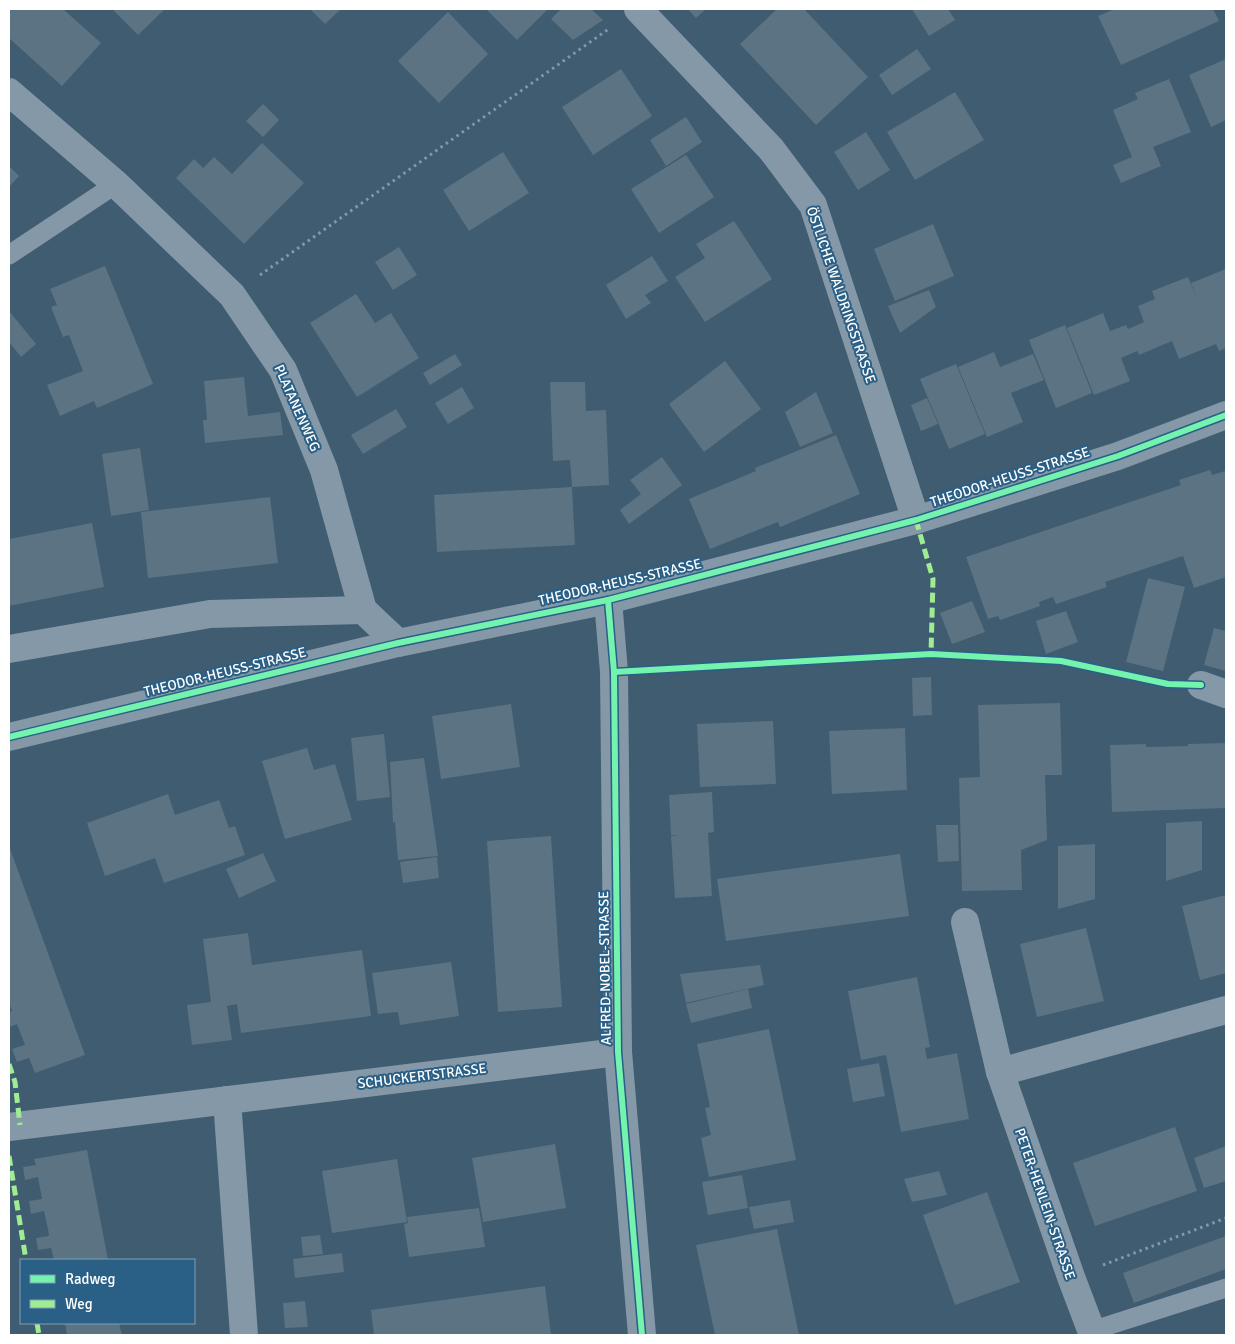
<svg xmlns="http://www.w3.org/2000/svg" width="1235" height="1344" font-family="Signika,sans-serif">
<rect width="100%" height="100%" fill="#3f5c71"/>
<!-- building -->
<g fill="#5c7383">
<path d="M 9,9 L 63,9 L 101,43 L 62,86 L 9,38 Z"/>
<path d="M 116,9 L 165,9 L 138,35 L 114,11 Z"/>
<path d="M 310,9 L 341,9 L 325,24 Z"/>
<path d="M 486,9 L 548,9 L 517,40 Z"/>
<path d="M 561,9 L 591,9 L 603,20 L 573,40 L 551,19 Z"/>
<path d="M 688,9 L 706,9 L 696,18 Z"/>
<path d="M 777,9 L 804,9 L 868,77 L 816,125 L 740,44 Z"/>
<path d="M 912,9 L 948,9 L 955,20 L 929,36 Z"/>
<path d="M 1115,9 L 1213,9 L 1219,21 L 1121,65 L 1098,16 Z"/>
<path d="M 448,12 L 488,54 L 439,103 L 398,61 Z"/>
<path d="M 917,49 L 931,69 L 892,95 L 879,75 Z"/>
<path d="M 1226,59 L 1226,120 L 1211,127 L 1189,75 Z"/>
<path d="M 621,69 L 652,116 L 593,155 L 562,107 Z"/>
<path d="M 1169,79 L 1191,132 L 1153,147 L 1161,166 L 1121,183 L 1113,165 L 1132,157 L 1113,110 L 1138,99 L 1135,93 Z"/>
<path d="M 955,92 L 984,140 L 915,180 L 887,132 Z"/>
<path d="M 263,104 L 279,120 L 263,137 L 246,121 Z"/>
<path d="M 686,117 L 702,142 L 666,166 L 650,140 Z"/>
<path d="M 866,132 L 890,170 L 858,190 L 834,152 Z"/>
<path d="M 262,143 L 304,183 L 244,244 L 176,178 L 194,159 L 203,168 L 214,157 L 232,174 Z"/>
<path d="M 503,152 L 529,193 L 469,231 L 443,190 Z"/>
<path d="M 686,155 L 714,197 L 659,233 L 631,189 Z"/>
<path d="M 9,166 L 19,176 L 9,187 Z"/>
<path d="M 734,221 L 772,279 L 705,322 L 675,277 L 705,258 L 696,244 Z"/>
<path d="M 933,224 L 954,276 L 895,301 L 874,249 Z"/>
<path d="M 399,247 L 417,275 L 393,290 L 375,262 Z"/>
<path d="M 652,256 L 668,281 L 645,295 L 651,303 L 626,319 L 606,285 Z"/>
<path d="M 105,266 L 153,384 L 97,408 L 94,401 L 60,416 L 47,385 L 83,371 L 69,335 L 63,337 L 51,307 L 57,305 L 50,289 Z"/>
<path d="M 1226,269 L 1226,348 L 1219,351 L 1216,344 L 1179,359 L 1172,341 L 1139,355 L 1137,351 L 1121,358 L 1130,381 L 1094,395 L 1067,328 L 1103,313 L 1110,331 L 1126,325 L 1128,329 L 1144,322 L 1138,306 L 1155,299 L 1152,291 L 1188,277 L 1198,301 L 1191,283 Z"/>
<path d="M 929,290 L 936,307 L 900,333 L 888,306 Z"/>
<path d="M 356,294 L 375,323 L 391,313 L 419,358 L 357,397 L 310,323 Z"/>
<path d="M 9,311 L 36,344 L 21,357 L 9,342 Z"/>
<path d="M 1065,325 L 1092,393 L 1056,408 L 1029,340 Z"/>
<path d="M 994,352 L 1000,367 L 1033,354 L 1044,380 L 1011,393 L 1023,422 L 987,437 L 958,367 Z"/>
<path d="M 455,354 L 462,365 L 430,385 L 423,373 Z"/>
<path d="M 725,361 L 761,409 L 704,452 L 669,404 Z"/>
<path d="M 956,364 L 985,434 L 949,449 L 920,379 Z"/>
<path d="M 244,377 L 248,416 L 280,412 L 283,435 L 205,443 L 203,420 L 207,420 L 204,381 Z"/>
<path d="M 550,382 L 585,382 L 586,411 L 606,410 L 609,485 L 572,487 L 570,460 L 553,461 Z"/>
<path d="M 462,387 L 474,408 L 448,424 L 435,403 Z"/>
<path d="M 816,392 L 833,433 L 800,447 L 785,412 Z"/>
<path d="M 927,398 L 938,424 L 921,431 L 911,405 Z"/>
<path d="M 396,409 L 407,427 L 363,454 L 351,435 Z"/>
<path d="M 836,435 L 860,494 L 780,527 L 778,522 L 710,549 L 689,499 L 756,471 L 755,468 Z"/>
<path d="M 140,448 L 149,510 L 111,516 L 102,454 Z"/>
<path d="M 662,457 L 682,485 L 629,524 L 620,510 L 641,494 L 630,480 Z"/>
<path d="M 1210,470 L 1212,475 L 1225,471 L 1226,476 L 1226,577 L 1194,588 L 1183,556 L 1105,582 L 1107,587 L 1056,604 L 1053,597 L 1039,602 L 1040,606 L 1000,620 L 998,616 L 988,619 L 966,557 L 1181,485 L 1179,480 Z"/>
<path d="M 572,487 L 575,545 L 437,552 L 434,495 Z"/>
<path d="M 270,497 L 278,563 L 148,578 L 141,512 Z"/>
<path d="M 92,523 L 104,587 L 9,606 L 9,539 Z"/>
<path d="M 1148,578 L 1185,587 L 1163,671 L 1126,662 Z"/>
<path d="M 972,601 L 985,632 L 952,644 L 940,613 Z"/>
<path d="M 1066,611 L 1078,642 L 1046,654 L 1036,621 Z"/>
<path d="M 1214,628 L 1226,631 L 1226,671 L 1204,665 Z"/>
<path d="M 931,677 L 932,715 L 913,716 L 912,678 Z"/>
<path d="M 1060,703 L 1062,775 L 1045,775 L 1047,840 L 1021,850 L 1022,890 L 962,891 L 959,778 L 980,777 L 978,705 Z"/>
<path d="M 511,704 L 520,767 L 441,779 L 432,716 Z"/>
<path d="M 773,721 L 776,784 L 700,787 L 697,724 Z"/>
<path d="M 905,728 L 907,790 L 832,794 L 829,731 Z"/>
<path d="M 384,734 L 390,797 L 357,801 L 351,738 Z"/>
<path d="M 1226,743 L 1226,808 L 1112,812 L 1110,745 L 1146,744 L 1146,747 L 1188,746 L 1188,744 Z"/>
<path d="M 307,748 L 314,770 L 335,764 L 352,820 L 285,839 L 262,761 Z"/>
<path d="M 424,758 L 438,856 L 398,860 L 395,822 L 393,823 L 390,762 Z"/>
<path d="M 712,792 L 714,832 L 708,833 L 712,896 L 675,898 L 671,836 L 679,835 L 671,835 L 669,795 Z"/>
<path d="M 168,794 L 175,815 L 219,800 L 229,828 L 235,826 L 245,855 L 164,883 L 155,858 L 105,876 L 87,823 Z"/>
<path d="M 1202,821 L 1202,870 L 1166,881 L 1166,823 Z"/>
<path d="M 936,825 L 958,825 L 959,861 L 938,862 Z"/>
<path d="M 551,836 L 562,1007 L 498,1012 L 487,841 Z"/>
<path d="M 1095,844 L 1095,899 L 1058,909 L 1058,846 Z"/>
<path d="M 9,846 L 85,1055 L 35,1073 L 29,1058 L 17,1062 L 12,1049 L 25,1045 L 17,1024 L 9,1027 L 9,1012 L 12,1011 L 9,1002 Z"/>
<path d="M 263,853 L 276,881 L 239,898 L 226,869 Z"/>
<path d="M 900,854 L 909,916 L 726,941 L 717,879 Z"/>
<path d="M 437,857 L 439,878 L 403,883 L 400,862 Z"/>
<path d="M 1226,895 L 1226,973 L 1200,980 L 1182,906 Z"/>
<path d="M 1086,928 L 1104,1001 L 1037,1017 L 1020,944 Z"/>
<path d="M 248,933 L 252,965 L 362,950 L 371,1016 L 241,1033 L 237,1004 L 227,1006 L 232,1040 L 192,1045 L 187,1005 L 211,1002 L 203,939 Z"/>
<path d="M 451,962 L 459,1016 L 400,1025 L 398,1012 L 378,1014 L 372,973 Z"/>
<path d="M 760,965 L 764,985 L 686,1003 L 680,974 Z"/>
<path d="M 917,977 L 930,1047 L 925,1048 L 927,1059 L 957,1053 L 969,1119 L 901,1132 L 886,1055 L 861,1060 L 848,991 Z"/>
<path d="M 748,989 L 752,1008 L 691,1023 L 686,1004 Z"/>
<path d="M 769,1029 L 796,1160 L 709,1177 L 701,1138 L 711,1135 L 705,1108 L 710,1107 L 697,1044 Z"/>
<path d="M 879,1063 L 885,1096 L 853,1102 L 847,1069 Z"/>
<path d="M 1175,1127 L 1197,1191 L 1095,1226 L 1073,1163 Z"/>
<path d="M 555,1144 L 566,1208 L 483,1222 L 472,1158 Z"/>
<path d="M 1226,1146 L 1226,1181 L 1204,1188 L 1194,1158 Z"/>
<path d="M 87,1150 L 108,1260 L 54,1260 L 51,1248 L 38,1250 L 36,1238 L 49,1236 L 48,1229 L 44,1211 L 31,1214 L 29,1201 L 42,1199 L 38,1177 L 25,1180 L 23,1167 L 36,1165 L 34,1159 Z"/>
<path d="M 397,1159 L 407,1222 L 332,1233 L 322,1171 Z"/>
<path d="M 939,1171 L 947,1195 L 912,1202 L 904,1179 Z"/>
<path d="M 742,1175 L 748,1208 L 708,1215 L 702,1182 Z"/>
<path d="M 987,1192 L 1020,1282 L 955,1305 L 923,1215 Z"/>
<path d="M 790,1200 L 794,1222 L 754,1229 L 749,1207 Z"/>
<path d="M 479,1208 L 485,1247 L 409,1257 L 404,1224 L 408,1223 L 407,1217 Z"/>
<path d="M 777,1229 L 799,1335 L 715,1335 L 696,1245 Z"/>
<path d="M 320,1235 L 323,1254 L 303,1256 L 301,1237 Z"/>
<path d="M 1226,1236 L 1226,1269 L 1134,1303 L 1123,1273 Z"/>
<path d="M 342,1253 L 344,1272 L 295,1278 L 293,1259 Z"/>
<path d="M 545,1286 L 551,1335 L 374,1335 L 371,1310 Z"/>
<path d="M 305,1301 L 308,1327 L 285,1328 L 283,1303 Z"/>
<path d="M 65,1323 L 119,1323 L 122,1335 L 67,1335 Z"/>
</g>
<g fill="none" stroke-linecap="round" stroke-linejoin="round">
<!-- path -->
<g stroke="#8598a7" stroke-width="3" stroke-dasharray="2.5 4" stroke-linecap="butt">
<path d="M 260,275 L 610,28"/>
<path d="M 1103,1265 L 1226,1218"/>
</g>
<!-- lane -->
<g stroke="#8598a7" stroke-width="19">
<path d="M 9,255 L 116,184"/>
<path d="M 1091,1331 L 1226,1288"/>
</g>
<!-- street -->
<g stroke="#8598a7" stroke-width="28">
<path d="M 638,9 L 771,149 L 813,205 L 916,520"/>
<path d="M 9,92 L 116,184 L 232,295 L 283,370 L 324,470 L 363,610 L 398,643"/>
<path d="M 608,600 L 614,672 L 618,1052 L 642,1335"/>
<path d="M 9,649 L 210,614 L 363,610"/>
<path d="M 1201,685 L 1226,694"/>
<path d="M 9,737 L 398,643 L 608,600 L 916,520 L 1118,456 L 1226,415"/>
<path d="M 965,922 L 1000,1072"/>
<path d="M 227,1100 L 244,1335"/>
<path d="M 9,1127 L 618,1052"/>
<path d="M 1093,1335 L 1071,1277 L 1000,1072 L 1226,1010"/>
</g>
<!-- quiet -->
<g stroke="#9fed91" stroke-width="5" stroke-dasharray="10 5" stroke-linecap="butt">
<path d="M 916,520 L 933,579 L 931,654"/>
<path d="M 9,1064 L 15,1082 L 20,1125"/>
<path d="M 9,1156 L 26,1260"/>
<path d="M 37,1323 L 39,1335"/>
</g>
<defs>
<g id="cycleway">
<path d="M 608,600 L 614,672 L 618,1052 L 642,1335"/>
<path d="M 614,672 L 931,654 L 1061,661 L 1168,684 L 1201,685"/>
<path d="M 9,737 L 398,643 L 608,600 L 916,520 L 1118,456 L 1226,415"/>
</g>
</defs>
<!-- cycleway casing -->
<use href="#cycleway" stroke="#2a5f86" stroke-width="9"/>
<!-- cycleway -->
<use href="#cycleway" stroke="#73f3ae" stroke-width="6"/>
</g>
<g text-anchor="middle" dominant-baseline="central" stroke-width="4" stroke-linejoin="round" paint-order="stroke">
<!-- street labels -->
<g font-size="14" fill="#fff" stroke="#2a5f86">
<text transform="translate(841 295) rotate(71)">ÖSTLICHE WALDRINGSTRASSE</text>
<text transform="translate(297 408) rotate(66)">PLATANENWEG</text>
<text transform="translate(1010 477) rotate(-18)">THEODOR-HEUSS-STRASSE</text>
<text transform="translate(620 582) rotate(-13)">THEODOR-HEUSS-STRASSE</text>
<text transform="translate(225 672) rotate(-14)">THEODOR-HEUSS-STRASSE</text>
<text transform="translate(605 968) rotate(-91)">ALFRED-NOBEL-STRASSE</text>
<text transform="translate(422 1076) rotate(-7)">SCHUCKERTSTRASSE</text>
<text transform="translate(1045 1204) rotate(71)">PETER-HENLEIN-STRASSE</text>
</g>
</g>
<!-- border -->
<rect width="1235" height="1344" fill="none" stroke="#ffffff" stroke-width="20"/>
<!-- legend -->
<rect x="20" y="1259" width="175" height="65" fill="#2a5f86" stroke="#7f9fb6"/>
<rect x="30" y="1275" width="25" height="8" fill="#73f3ae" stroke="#7f9fb6"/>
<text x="65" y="1284" font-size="15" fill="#ffffff">Radweg</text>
<rect x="30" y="1300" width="25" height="8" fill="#9fed91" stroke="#7f9fb6"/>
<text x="65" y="1309" font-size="15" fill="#ffffff">Weg</text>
</svg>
